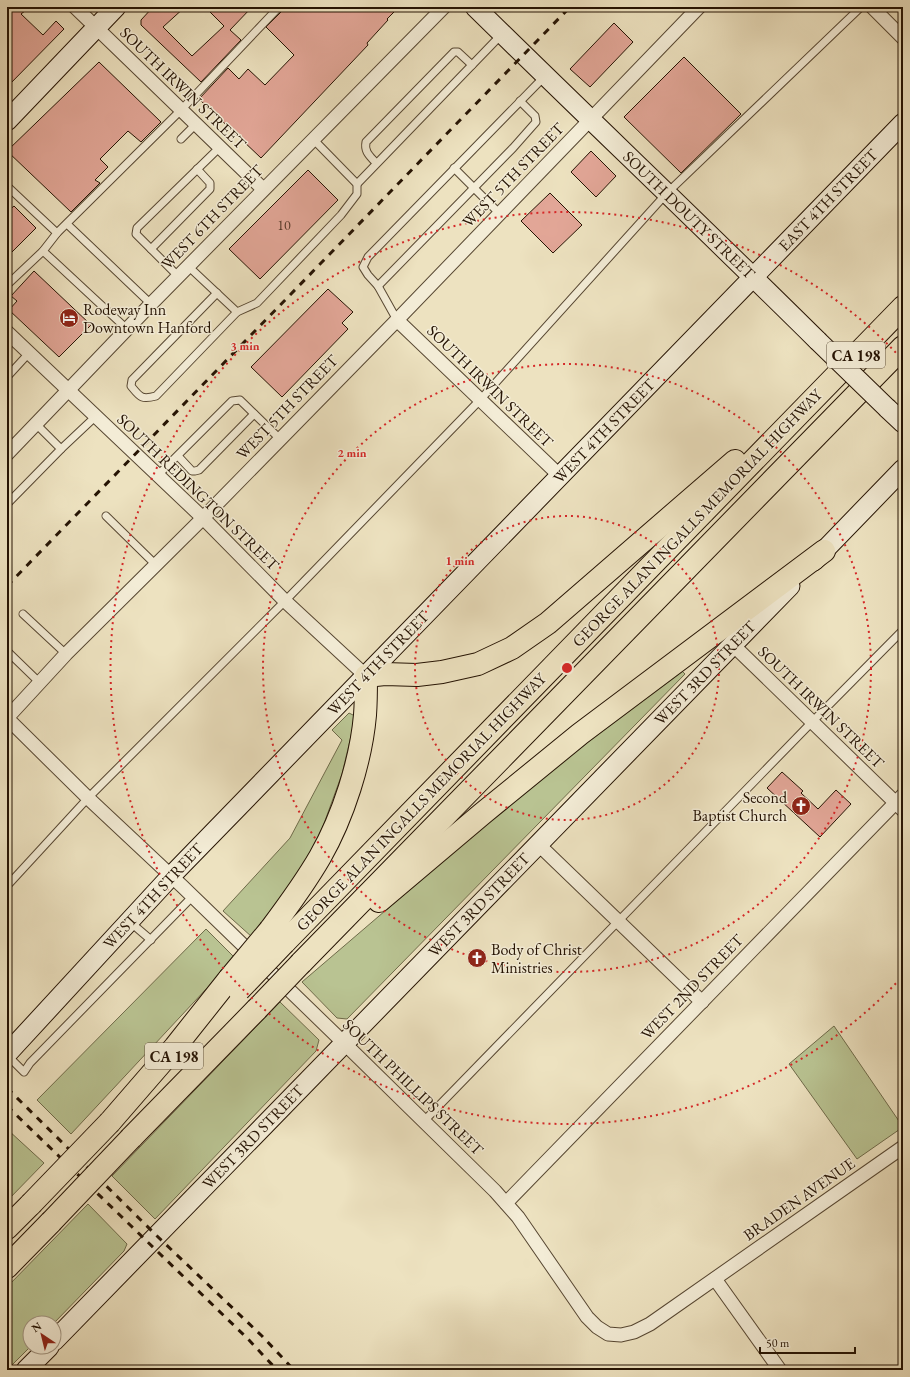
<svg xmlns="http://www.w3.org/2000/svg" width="910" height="1377" font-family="'EB Garamond',serif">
<rect width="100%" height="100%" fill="#ede2c0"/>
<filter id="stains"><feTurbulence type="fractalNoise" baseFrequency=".005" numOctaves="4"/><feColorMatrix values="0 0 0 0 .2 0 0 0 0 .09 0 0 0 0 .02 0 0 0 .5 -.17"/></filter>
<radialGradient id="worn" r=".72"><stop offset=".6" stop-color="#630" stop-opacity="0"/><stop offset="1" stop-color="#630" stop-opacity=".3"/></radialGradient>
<!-- green -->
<g fill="#b9c392" stroke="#6f6b4a">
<path d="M 681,670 L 685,674 L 347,1019 L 337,1018 L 302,982 L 511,803 L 585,743 Z"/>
<path d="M 349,713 L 355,716 L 351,736 L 342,774 L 322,829 L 298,877 L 252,937 L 223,911 L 290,838 L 342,740 L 332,730 Z"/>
<path d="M 206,929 L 235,958 L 71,1134 L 37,1100 Z"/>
<path d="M 280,1002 L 319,1040 L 316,1051 L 155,1219 L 112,1176 Z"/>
<path d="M 834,1026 L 903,1127 L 857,1159 L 789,1064 Z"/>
<path d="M 8,1130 L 44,1163 L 7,1201 L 7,1131 Z"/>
<path d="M 88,1204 L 127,1244 L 124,1251 L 54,1323 L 30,1323 L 30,1347 L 7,1370 L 7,1287 Z"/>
</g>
<!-- building -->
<g fill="#e2a697" stroke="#251303">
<path d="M 7,7 L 30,7 L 21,14 L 43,35 L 56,21 L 64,29 L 7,87 Z"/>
<path d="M 153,7 L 185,7 L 163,27 L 192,56 L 224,26 L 205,7 L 252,7 L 230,30 L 241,40 L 201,82 L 141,25 L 141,20 Z"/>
<path d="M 286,7 L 399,7 L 387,19 L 388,20 L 367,43 L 368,45 L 261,158 L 199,99 L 228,68 L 239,79 L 248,69 L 265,85 L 294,55 L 266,27 Z"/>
<path d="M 614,23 L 633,42 L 590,87 L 570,69 Z"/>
<path d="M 684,57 L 741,114 L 681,173 L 624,117 Z"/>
<path d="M 99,62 L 161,122 L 141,142 L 128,131 L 100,159 L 108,167 L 95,180 L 100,183 L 71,212 L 7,151 Z"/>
<path d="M 591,151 L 616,176 L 596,197 L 571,172 Z"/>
<path d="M 308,170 L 338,200 L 260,279 L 229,249 Z"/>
<path d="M 550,193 L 582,225 L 553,253 L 521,221 Z"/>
<path d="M 14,206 L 36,228 L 7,257 L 7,212 Z"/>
<path d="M 34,271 L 91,325 L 59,357 L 9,310 L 17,301 L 11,296 Z"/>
<path d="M 328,289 L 353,312 L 342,323 L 348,329 L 282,397 L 251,367 Z"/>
<path d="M 782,772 L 803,791 L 801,793 L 818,809 L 836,790 L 851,804 L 820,837 L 767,788 Z"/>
</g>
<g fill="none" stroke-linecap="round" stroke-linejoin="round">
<defs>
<g id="lane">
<path d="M 181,139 L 196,124"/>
<path d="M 376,163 C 370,156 364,152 366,142 L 454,52 L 458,52 L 472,65"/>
<path d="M 454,168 L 499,213"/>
<path d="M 357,184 L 502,34"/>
<path d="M 7,186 L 57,233"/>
<path d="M 67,224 L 151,304"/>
<path d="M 151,249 L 210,189 L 210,183 L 197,169"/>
<path d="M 43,251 L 127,329"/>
<path d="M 188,266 L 237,312"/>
<path d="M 178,276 L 136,234 L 137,228 L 219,148"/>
<path d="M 7,285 L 43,251 L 57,233 L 181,110 L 279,7"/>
<path d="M 378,286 L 513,148 L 536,122 L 535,116 L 520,101"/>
<path d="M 217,293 L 132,380 L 131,386 C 140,397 141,400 156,396 L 237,312 L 257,303 L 341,215 L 357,194 L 357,184 L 313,139"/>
<path d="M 397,320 L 378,286 L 368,275 L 363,267 L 368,257 L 545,76"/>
<path d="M 7,377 L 29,353"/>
<path d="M 61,449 L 95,417"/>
<path d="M 178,456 L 192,471 L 195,471 L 199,470 L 254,414"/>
<path d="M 158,475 L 232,401 L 240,400 L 280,439"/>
<path d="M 7,504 L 61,449 L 36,424"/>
<path d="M 106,516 L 156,565"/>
<path d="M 23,614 L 66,654"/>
<path d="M 7,651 L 40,683"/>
<path d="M 7,886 L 88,798 L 285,601 L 480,400 L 667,193 L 861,7"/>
<path d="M 130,922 L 151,940"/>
<path d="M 7,1055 L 24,1072 L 30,1063 L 192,897"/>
<path d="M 424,1121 L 812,722 L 903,630"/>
</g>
<g id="street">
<path d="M 75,7 L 263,189"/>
<path d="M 699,7 L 397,320 L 203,518 L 66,654 L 7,718 L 88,798 L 183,887 L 345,1044 L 495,1191 L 518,1217 L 587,1317 L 597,1327 L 608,1334 L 621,1335 L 634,1332 L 650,1324 L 903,1147"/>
<path d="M 872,7 L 903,38"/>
<path d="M 397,320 L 560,476"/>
<path d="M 7,332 L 203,518 L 285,601 L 366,676"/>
<path d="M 7,454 L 151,304 L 444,7"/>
<path d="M 732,644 L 903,810"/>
<path d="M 538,844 L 702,1002"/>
<path d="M 506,1203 L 903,795"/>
<path d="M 715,1279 L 780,1370"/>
</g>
<g id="secondary">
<path d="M 475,7 C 589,119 705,229 818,341"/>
<path d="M 7,121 L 116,7"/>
<path d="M 887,408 L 903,423"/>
<path d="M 814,561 L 903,469"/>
<path d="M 7,1054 L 171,876 L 903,123"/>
<path d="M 54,1341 L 790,586"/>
<path d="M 26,1370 L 49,1347"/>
</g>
<g id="highway">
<path d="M 379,901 L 482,814 L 580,734 L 824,551"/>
<path d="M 270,930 C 288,906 305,883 320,857 C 343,817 361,761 365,715 C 366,702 366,689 366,676 L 385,674 L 417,675 L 442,672 L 478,664 L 512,648 L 548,623 L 735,461"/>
<path d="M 284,943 L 903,307"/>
<path d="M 301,963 L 903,347"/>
<path d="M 110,1122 L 175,1047 L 229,979"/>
<path d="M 131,1138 L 257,1009"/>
<path d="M 7,1228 L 31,1204"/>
<path d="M 7,1267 L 51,1222"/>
</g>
</defs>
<!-- lane casing -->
<use href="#lane" stroke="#574732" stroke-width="9"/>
<!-- street casing -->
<use href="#street" stroke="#574732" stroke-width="15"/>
<!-- secondary casing -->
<use href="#secondary" stroke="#251303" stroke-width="21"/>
<!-- highway casing -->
<use href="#highway" stroke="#251303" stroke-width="24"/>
<!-- lane -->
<use href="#lane" stroke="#f3ecd6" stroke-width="7"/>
<!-- street -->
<use href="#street" stroke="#f3ecd6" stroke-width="13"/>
<!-- secondary -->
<use href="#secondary" stroke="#f3ecd6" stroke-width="19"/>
<!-- highway -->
<use href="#highway" stroke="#ede2c0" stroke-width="22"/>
<!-- rail -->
<g stroke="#251303" stroke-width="3" stroke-dasharray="7 7" stroke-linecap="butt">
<path d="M 7,586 L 570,7"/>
<path d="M 7,1088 L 156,1235 L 262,1336 L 294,1370"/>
<path d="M 7,1106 L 248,1339 L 277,1370"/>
</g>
<defs>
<path id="secondary-bridge" d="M 818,341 L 887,408"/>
<g id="highway-bridge">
<path d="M 229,979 L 270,930"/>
<path d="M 239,990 L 284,943"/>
<path d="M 257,1009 L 301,963"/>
<path d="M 31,1204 L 110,1122"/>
<path d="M 51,1222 L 131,1138"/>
</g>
</defs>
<!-- secondary-bridge casing -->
<use href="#secondary-bridge" stroke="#251303" stroke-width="21" stroke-linecap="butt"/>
<!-- highway-bridge casing -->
<use href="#highway-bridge" stroke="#251303" stroke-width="24" stroke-linecap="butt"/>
<!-- secondary-bridge -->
<use href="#secondary-bridge" stroke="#f3ecd6" stroke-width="19"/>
<!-- highway-bridge -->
<use href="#highway-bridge" stroke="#ede2c0" stroke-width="22"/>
</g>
<!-- distance rings -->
<g fill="none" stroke="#d62828" stroke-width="2" stroke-dasharray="2 4">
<circle cx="567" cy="668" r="152"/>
<circle cx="567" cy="668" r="304"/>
<path d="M900 979A456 456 0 1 1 900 357"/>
</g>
<!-- icons -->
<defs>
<symbol id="hotel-disc" viewBox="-11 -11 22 22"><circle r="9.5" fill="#8f2418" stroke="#f3ecd6"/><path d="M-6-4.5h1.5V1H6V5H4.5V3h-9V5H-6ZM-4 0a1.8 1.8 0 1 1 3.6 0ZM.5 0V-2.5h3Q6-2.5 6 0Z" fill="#fff"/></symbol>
<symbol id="church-disc" viewBox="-11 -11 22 22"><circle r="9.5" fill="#8f2418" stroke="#f3ecd6"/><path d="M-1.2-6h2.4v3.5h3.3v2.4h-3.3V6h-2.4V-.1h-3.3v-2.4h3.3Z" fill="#fff"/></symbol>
</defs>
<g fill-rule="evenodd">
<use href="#hotel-disc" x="58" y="307" width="22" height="22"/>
<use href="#church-disc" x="790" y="795" width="22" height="22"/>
<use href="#church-disc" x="466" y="947" width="22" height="22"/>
</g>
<g text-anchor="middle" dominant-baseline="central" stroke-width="3" stroke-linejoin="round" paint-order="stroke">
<!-- number labels -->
<g font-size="14" fill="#543828">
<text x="284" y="225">10</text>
</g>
<!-- shield labels -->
<g fill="#f3ecd6" stroke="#635442" stroke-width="1">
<rect x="827" y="342" width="58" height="26" rx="3"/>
<rect x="145" y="1043" width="58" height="26" rx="3"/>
</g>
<g font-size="15" font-weight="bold" fill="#251303">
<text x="856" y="355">CA 198</text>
<text x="174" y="1056">CA 198</text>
</g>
<!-- street labels -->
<g font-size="16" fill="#251303" stroke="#f3ecd6">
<text transform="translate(183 88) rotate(44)">SOUTH IRWIN STREET</text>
<text transform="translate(513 175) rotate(-46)">WEST 5TH STREET</text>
<text transform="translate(828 200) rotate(-46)">EAST 4TH STREET</text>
<text transform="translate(689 215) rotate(44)">SOUTH DOUTY STREET</text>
<text transform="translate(212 217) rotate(-46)">WEST 6TH STREET</text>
<text transform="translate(490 386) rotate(44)">SOUTH IRWIN STREET</text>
<text transform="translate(287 407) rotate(-46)">WEST 5TH STREET</text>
<text transform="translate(604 431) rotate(-46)">WEST 4TH STREET</text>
<text transform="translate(198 492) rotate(44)">SOUTH REDINGTON STREET</text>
<text transform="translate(697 518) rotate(-46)">GEORGE ALAN INGALLS MEMORIAL HIGHWAY</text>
<text transform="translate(378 663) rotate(-46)">WEST 4TH STREET</text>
<text transform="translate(705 673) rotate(-46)">WEST 3RD STREET</text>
<text transform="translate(821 707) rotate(44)">SOUTH IRWIN STREET</text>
<text transform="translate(421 802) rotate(-46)">GEORGE ALAN INGALLS MEMORIAL HIGHWAY</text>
<text transform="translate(153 896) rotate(-47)">WEST 4TH STREET</text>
<text transform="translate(479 905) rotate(-46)">WEST 3RD STREET</text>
<text transform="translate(692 987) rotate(-46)">WEST 2ND STREET</text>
<text transform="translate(413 1087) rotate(44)">SOUTH PHILLIPS STREET</text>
<text transform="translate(253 1137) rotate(-46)">WEST 3RD STREET</text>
<text transform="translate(799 1199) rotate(-35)">BRADEN AVENUE</text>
</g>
<!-- poi labels -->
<g font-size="16" fill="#251303" stroke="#f3ecd6" text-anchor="start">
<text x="83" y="309">Rodeway Inn<tspan x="83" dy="18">Downtown Hanford</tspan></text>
<text x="787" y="797" text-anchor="end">Second<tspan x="787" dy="18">Baptist Church</tspan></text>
<text x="491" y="949">Body of Christ<tspan x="491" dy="18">Ministries</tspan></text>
</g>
</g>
<circle cx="567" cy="668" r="6" fill="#d62828" stroke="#f3ecd6" stroke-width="2"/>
<g font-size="12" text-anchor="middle" font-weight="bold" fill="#d62828" stroke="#f3ecd6" stroke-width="3" stroke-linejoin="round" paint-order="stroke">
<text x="245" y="350">3 min</text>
<text x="352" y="457">2 min</text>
<text x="460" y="565">1 min</text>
</g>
<!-- margin -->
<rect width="910" height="1377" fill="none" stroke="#ede2c0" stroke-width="24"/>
<rect x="8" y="8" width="894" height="1361" fill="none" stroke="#251303" stroke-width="2"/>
<rect x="12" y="12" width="886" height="1353" fill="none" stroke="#251303"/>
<!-- north arrow -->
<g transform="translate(42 1335) rotate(325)"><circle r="19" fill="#f3ecd6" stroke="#a19582"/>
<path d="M0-3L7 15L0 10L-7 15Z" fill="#8f2418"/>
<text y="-6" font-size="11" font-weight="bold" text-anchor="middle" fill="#251303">N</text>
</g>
<!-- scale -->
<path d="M760 1347v6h95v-6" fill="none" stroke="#251303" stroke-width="2"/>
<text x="766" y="1347" font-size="12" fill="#251303" stroke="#f3ecd6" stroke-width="3" paint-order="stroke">50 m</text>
<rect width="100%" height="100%" filter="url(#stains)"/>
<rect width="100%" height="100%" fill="url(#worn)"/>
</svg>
